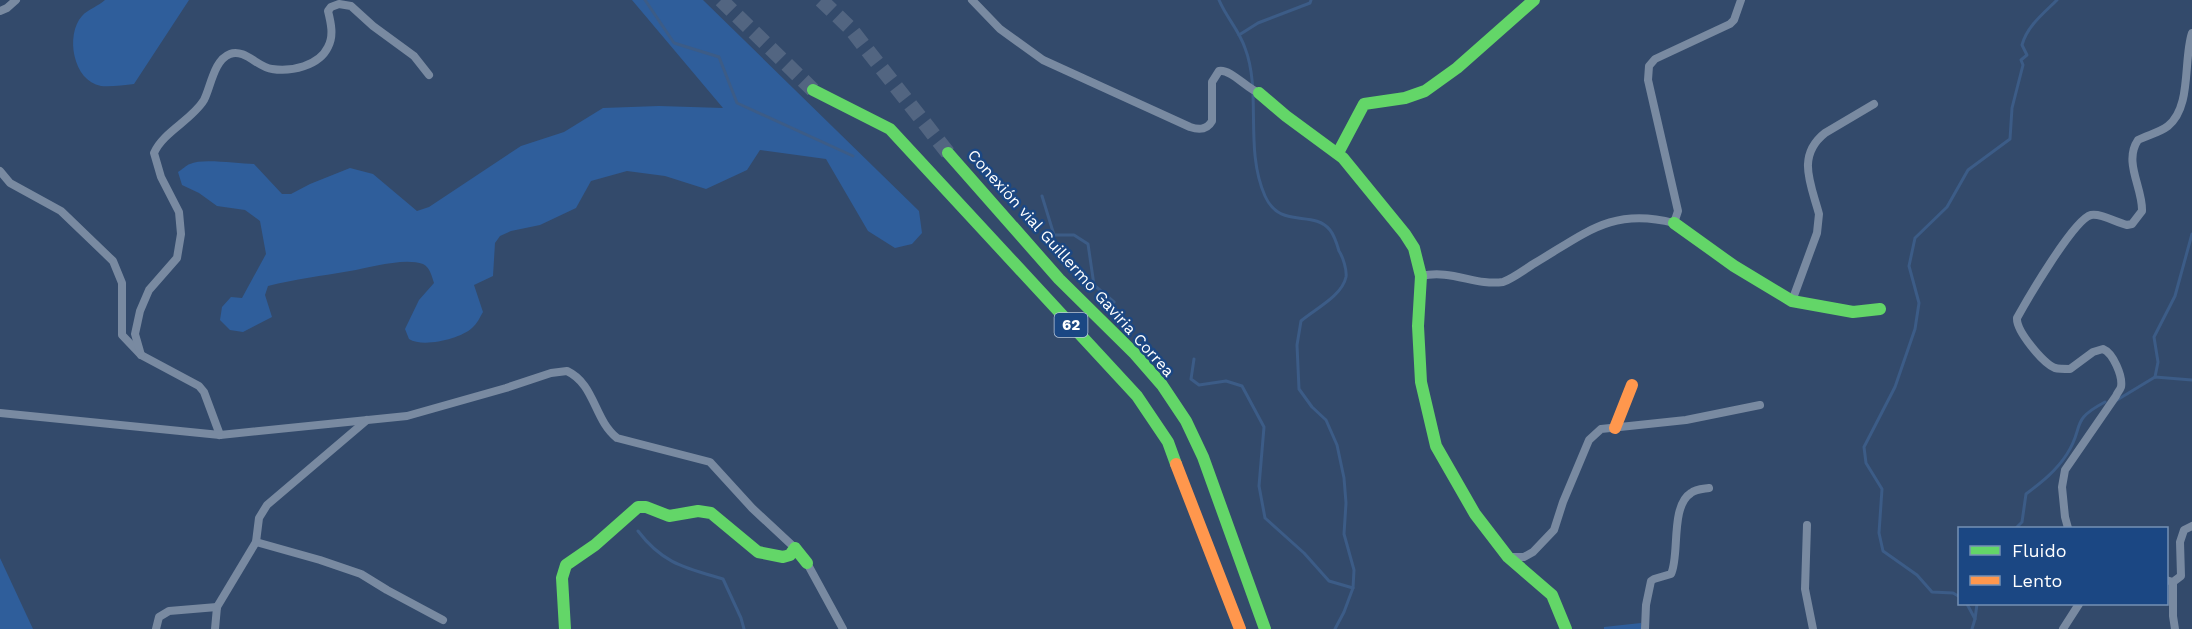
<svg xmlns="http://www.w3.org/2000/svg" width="2192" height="629" font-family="'Work Sans',sans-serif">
<rect width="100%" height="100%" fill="#334a6b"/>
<!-- green -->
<g fill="#2f5e9b">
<path d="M 105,0 L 189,0 L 134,84 C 124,85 111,87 101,86 C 73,81 65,35 82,16 C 88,9 99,6 105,0 Z"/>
<path d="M 632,0 L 703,0 L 919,211 L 922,233 L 912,244 L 895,248 L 868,231 L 826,159 L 760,150 L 747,170 L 706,189 L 665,176 L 627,171 L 591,181 L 576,208 L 540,225 L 511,231 L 500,236 L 495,243 L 493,276 L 474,285 L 483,312 C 480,317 477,324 472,328 C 460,339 423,348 409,339 L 405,329 L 419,300 L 434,283 C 432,277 430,267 423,264 C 404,257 369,268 350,271 C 322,276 295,279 268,286 L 265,295 L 272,317 L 243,332 L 230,330 L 220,320 L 222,307 L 231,297 L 242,298 L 266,254 L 260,221 L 245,210 L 217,206 L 199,193 L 182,185 L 178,172 C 182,170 186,165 190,164 C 203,158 237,164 254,164 L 282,194 L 291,194 L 310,184 L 350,168 L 373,174 L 417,211 L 429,207 L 521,146 L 564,132 L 603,108 L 659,106 L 723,108 Z"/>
<path d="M 0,558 L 33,629 L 0,629 Z"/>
<path d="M 1641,623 L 1642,629 L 1604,629 L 1604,627 Z"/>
</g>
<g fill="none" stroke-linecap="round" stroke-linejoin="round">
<!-- stream -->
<g stroke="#3c5c87" stroke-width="3">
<path d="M 645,0 L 674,43 L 719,57 L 737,103 L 853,156"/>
<path d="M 1219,0 C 1226,17 1239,30 1245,48 C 1262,92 1244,149 1265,196 C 1280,230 1313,209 1330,230 C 1334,235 1337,244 1339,251 C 1343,257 1347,270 1346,277 C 1342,296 1315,309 1301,321 L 1297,345 L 1299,389 L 1312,407 L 1326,420 L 1337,445 L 1344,478 L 1346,503 L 1344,534 L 1354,570 L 1353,588 L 1344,612 L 1335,629"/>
<path d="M 1239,35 L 1258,23 L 1310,3 L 1311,0"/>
<path d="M 1042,196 L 1054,235 L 1074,235 L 1088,244 L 1094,285 L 1114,302"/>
<path d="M 1194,359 L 1191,379 L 1199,385 L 1226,381 L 1242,386 L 1264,427 L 1259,486 L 1265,518 L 1304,553 L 1329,581 L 1353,588"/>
<path d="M 2155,377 L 2158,362 L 2154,337 L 2175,296 L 2192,234"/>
<path d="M 2117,400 L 2155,377 L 2192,380"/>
<path d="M 2016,528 L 2022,522 L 2026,494 C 2042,482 2056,471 2067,454 C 2085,426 2069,421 2105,402"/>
<path d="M 638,531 C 663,564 686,568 723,579 L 741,618 L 744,629"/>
<path d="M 1960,597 L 1953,593 L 1932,592 L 1917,575 L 1883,551 L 1879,533 L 1882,489 L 1866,463 L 1864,447 L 1895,387 L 1915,329 L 1919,303 L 1909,266 L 1915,238 L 1947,207 L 1968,170 L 2010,139 L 2012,108 L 2023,65 L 2021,60 L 2027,55 L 2022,45 C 2027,26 2044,13 2057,0"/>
<path d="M 1967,604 L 1975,619 L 1972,629"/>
<path d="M 1975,619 L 1977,604"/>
</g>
<!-- highway-tunnel -->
<g stroke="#526581" stroke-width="15" stroke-dasharray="15 8" stroke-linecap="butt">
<path d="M 721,0 L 813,90"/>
<path d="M 821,0 L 850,28 L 948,153"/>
</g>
<!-- street -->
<g stroke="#798aa1" stroke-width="8">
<path d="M 972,0 L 1000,29 L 1043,60 L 1190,127 C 1199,130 1207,130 1212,121 L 1212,82 L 1219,71 C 1231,69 1246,88 1259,93"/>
<path d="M 0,11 L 7,8 L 16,0"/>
<path d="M 0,171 L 10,183 L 61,211 L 113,261 L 122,283 L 122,335 L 141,355 L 199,386 L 204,392 L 220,435"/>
<path d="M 1421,276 C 1452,269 1475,286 1503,282 C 1514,278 1525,269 1535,263 C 1586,233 1612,207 1674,223 L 1678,211 L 1648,80 L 1649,66 L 1655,59 L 1730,24 L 1734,20 L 1741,0"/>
<path d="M 1792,301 L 1817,233 L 1819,214 C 1811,184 1796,156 1825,133 L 1874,104"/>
<path d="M 141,355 L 135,334 L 140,311 L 149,290 L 177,258 L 181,234 L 179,212 L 161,177 L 154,153 C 163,132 192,120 204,100 C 211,86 214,60 230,54 C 244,48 259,68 272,69 C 291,72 319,66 328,47 C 334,36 331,23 328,11 L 331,7 L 339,4 L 351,6 L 373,26 L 414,56 L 429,75"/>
<path d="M 0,413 L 220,435 L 407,416 L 506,388 L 551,373 L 567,371 C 595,384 594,420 617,438 L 710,462 L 752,508 L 795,548"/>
<path d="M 1807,525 L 1805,589 L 1813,629"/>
<path d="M 2068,528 L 2065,517 L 2062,487 L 2065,470 L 2116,396 C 2117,393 2120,390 2121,387 C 2123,376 2113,353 2103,349 L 2093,352 L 2070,369 C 2065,369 2059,369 2055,368 C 2043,363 2016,331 2017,318 C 2027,300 2074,219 2091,215 C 2101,213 2117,223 2127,225 L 2132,224 L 2142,211 C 2143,188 2123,162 2138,140 C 2147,135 2159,133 2168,126 C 2192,107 2183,60 2192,33"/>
<path d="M 256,542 L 320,560 L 361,574 L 387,590 L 443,620"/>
<path d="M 1508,557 L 1524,557 L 1533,552 L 1554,530 L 1563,502 L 1589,440 L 1601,429 L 1686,420 L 1760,405"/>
<path d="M 807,563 L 843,629"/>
<path d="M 2166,580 L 2173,582 L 2181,576 L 2180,542 L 2184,530 L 2192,526"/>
<path d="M 2173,582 L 2173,616 L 2175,629"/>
<path d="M 156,629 L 159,617 L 169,611 L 217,607"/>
<path d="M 215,629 L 217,607 L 256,542 L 259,518 L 267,505 L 367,420"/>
<path d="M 1645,629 L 1646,605 L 1651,581 L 1654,579 L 1671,574 C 1680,556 1670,506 1691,493 C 1696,489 1703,489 1709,488"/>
<path d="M 2063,629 L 2079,604"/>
</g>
<!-- fast -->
<g stroke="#63d668" stroke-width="12">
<path d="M 813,90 L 890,129 L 1137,396 L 1168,442 L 1176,464"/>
<path d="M 1259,93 L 1286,116 L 1343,158 L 1405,234 L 1414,248 L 1421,276 L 1418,326 L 1421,382 L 1436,446 L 1475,514 L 1508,557 L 1552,595 L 1566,629"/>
<path d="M 948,153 L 1059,279 L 1135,354 L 1162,385 L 1186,421 L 1203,457 L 1265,629"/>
<path d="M 1338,153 L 1364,104 L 1405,98 L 1425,91 L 1457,68 L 1534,0"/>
<path d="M 1674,223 L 1734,266 L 1792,301 L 1853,312 L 1880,309"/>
<path d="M 565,629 L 562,578 L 566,565 L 595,545 L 638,507 L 646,507 L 669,516 L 698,511 L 711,513 L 758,552 L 783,557 L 790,555 L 795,548 L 807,563"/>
</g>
<!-- slow -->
<g stroke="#ff974d" stroke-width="12">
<path d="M 1615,428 L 1632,385"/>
<path d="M 1176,464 L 1240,629"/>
</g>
</g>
<g text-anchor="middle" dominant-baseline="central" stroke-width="5" stroke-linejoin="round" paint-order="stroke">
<!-- shield labels -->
<rect fill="#1b4783" stroke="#bbc8da" stroke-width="1.5" x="1054.5" y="313" width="33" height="24" rx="4.5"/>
<g font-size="15" font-weight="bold" fill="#fff">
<text x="1071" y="325">62</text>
</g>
<!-- street labels -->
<g font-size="16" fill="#fff" stroke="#1b4783">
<text transform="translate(1071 263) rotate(48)">Conexión vial Guillermo Gaviria Correa</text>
</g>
</g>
<!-- legend -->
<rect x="1958" y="527" width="210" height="78" fill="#1b4783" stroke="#7691b5" stroke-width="1.5"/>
<rect x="1970" y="546" width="30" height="9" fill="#63d668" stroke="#7691b5" stroke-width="1.5"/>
<text x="2012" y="557" font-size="18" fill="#ffffff">Fluido</text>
<rect x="1970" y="576" width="30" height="9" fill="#ff974d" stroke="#7691b5" stroke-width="1.5"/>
<text x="2012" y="587" font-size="18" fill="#ffffff">Lento</text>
</svg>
